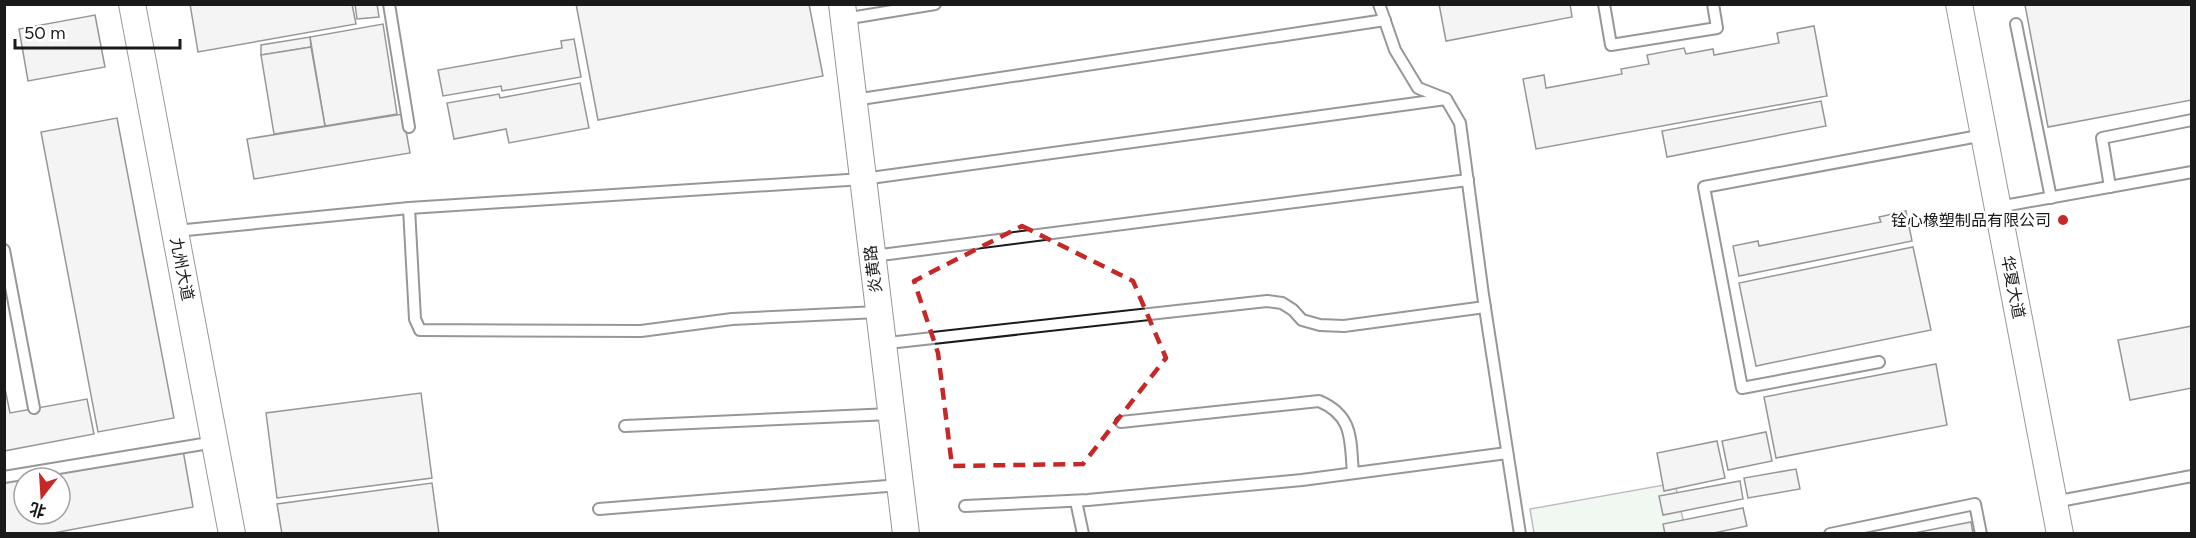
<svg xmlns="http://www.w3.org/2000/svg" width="2196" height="538" font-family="Figtree,'Noto Sans SC',sans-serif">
<rect width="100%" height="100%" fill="#fff"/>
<!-- green -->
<path fill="#e0efe3" stroke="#6a6a6a" stroke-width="1.5" d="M 1675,483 L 1686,533 L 1534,533 L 1530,509 Z"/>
<!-- building -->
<g fill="#e6e6e6" stroke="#1a1a1a" stroke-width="1.5">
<path d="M 190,4 L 352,4 L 356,24 L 198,52 Z"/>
<path d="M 355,4 L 377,4 L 379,17 L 357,19 Z"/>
<path d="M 576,4 L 809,4 L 823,76 L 598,120 Z"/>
<path d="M 1439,4 L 1570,4 L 1572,17 L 1446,41 Z"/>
<path d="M 2192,4 L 2192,100 L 2048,127 L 2025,5 Z"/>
<path d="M 95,15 L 105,67 L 28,81 L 19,29 Z"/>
<path d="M 383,24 L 397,114 L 325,126 L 310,37 Z"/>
<path d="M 1814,26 L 1827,96 L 1536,149 L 1523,79 L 1544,75 L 1546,88 L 1622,74 L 1621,69 L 1649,64 L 1647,55 L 1684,48 L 1686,54 L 1713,49 L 1714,55 L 1779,43 L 1777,33 Z"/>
<path d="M 310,37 L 311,47 L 261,55 L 261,45 Z"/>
<path d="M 574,39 L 581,77 L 502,91 L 501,86 L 443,96 L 438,70 L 562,48 L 561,41 Z"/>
<path d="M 311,47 L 325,126 L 274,134 L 261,55 Z"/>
<path d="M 580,83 L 589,128 L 509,143 L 506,129 L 454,139 L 447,103 L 499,94 L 500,98 Z"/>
<path d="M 1821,101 L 1826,126 L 1667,157 L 1662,131 Z"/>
<path d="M 403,114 L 410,153 L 254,179 L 247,139 Z"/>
<path d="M 117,118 L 174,418 L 98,432 L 41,132 Z"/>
<path d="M 1906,211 L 1912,241 L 1739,276 L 1733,246 L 1758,241 L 1759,246 L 1881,222 L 1879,217 Z"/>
<path d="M 1913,247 L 1931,330 L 1756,366 L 1739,283 Z"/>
<path d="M 2192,326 L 2192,388 L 2130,400 L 2118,340 Z"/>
<path d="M 1936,364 L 1947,425 L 1776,458 L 1764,397 Z"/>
<path d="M 4,384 L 10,413 L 87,399 L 94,434 L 4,451 Z"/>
<path d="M 421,393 L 432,478 L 277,498 L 266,413 Z"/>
<path d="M 1766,432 L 1772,461 L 1728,470 L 1722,441 Z"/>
<path d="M 1717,441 L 1725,478 L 1664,491 L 1657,453 Z"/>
<path d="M 183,450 L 193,507 L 48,534 L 4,534 L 4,482 L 24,479 L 24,514 L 60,514 L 60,478 L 28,478 Z"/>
<path d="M 1796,469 L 1800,489 L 1748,498 L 1744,478 Z"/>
<path d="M 1740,481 L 1743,499 L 1663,515 L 1659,496 Z"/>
<path d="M 432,483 L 439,534 L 282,534 L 277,504 Z"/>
<path d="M 1743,508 L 1747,526 L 1709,534 L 1665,534 L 1663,524 Z"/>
<path d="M 1971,522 L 1973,534 L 1909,534 Z"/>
</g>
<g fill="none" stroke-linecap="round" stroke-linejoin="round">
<defs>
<g id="service">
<path d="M 389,4 L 409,127"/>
<path d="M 1379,4 L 1395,50 L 1418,88 L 1446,99 L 1460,123 L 1483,295 L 1520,534"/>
<path d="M 1604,4 L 1611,45 L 1717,28 L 1713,4"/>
<path d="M 844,19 L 935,4"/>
<path d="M 2016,24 L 2051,198"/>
<path d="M 854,100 L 1385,20"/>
<path d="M 2110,187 L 2102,138 L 2192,120"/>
<path d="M 1998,207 L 2192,172"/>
<path d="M 409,208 L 415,319 L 420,330 L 641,331 L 732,319 L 878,312"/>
<path d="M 176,231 L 409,208 L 863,179 L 1446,99"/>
<path d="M 4,250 L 34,408"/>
<path d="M 873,256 L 1468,180"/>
<path d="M 897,342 L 1267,301 L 1282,303 L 1293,310 L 1302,320 L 1320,325 L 1344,326 L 1485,307"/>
<path d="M 1879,362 L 1742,388 L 1704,187 L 1984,135"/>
<path d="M 1121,422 L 1319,401 C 1354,416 1350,440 1353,473"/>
<path d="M 625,426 L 891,414"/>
<path d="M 4,477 L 215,442"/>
<path d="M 1076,501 L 1083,534"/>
<path d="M 2054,502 L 2192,476"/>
<path d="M 965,506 L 1088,500 L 1302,480 L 1507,453"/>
<path d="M 599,509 L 900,485"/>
<path d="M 1830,534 L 1975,504 L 1981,534"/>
</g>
<g id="tertiary">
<path d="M 132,4 L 232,534"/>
<path d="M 842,4 L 906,534"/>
<path d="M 1959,4 L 2060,534"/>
</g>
</defs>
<!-- service casing -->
<use href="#service" stroke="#1a1a1a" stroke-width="14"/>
<!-- tertiary casing -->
<use href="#tertiary" stroke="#1a1a1a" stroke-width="28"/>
<!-- service -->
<use href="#service" stroke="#fff" stroke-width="10"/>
<!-- tertiary -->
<use href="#tertiary" stroke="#fff" stroke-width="26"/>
</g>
<!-- marked area -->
<path d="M0 0H2196V538H0ZM 1022,226 L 1133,281 L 1166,358 L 1083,464 L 952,466 L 938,353 L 914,281 Z" fill="#fff" fill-opacity=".55" fill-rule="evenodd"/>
<path fill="none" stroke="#c62828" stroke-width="4.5" stroke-dasharray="12 8" stroke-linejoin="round" d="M 1022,226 L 1133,281 L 1166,358 L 1083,464 L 952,466 L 938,353 L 914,281 Z"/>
<!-- markers -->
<circle fill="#c62828" stroke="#fff" stroke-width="2" cx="2063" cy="220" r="6"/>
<g text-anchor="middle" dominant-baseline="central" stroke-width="4.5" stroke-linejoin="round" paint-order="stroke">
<!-- poi labels -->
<g font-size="16" fill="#1a1a1a" stroke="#fff" text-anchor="end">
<text x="2051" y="220">铨心橡塑制品有限公司</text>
</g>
<!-- street labels -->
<g font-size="16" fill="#1a1a1a" stroke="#fff">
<text transform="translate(182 269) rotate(79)">九州大道</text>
<text transform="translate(873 269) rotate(-97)">炎黄路</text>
<text transform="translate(2013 287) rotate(79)">华夏大道</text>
</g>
</g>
<!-- border -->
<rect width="2196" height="538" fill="none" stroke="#1a1a1a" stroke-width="12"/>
<!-- north arrow -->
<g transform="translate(42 496) rotate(197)"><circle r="28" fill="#ffffff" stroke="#a3a3a3" stroke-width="1.5"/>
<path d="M0-4.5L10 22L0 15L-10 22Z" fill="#c62828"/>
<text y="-9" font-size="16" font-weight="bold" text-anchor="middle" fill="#1a1a1a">北</text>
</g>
<!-- scale -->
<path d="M15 39v9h165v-9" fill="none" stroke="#1a1a1a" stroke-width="3"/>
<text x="24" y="39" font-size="18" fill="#1a1a1a" stroke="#ffffff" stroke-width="4.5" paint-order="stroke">50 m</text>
</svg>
